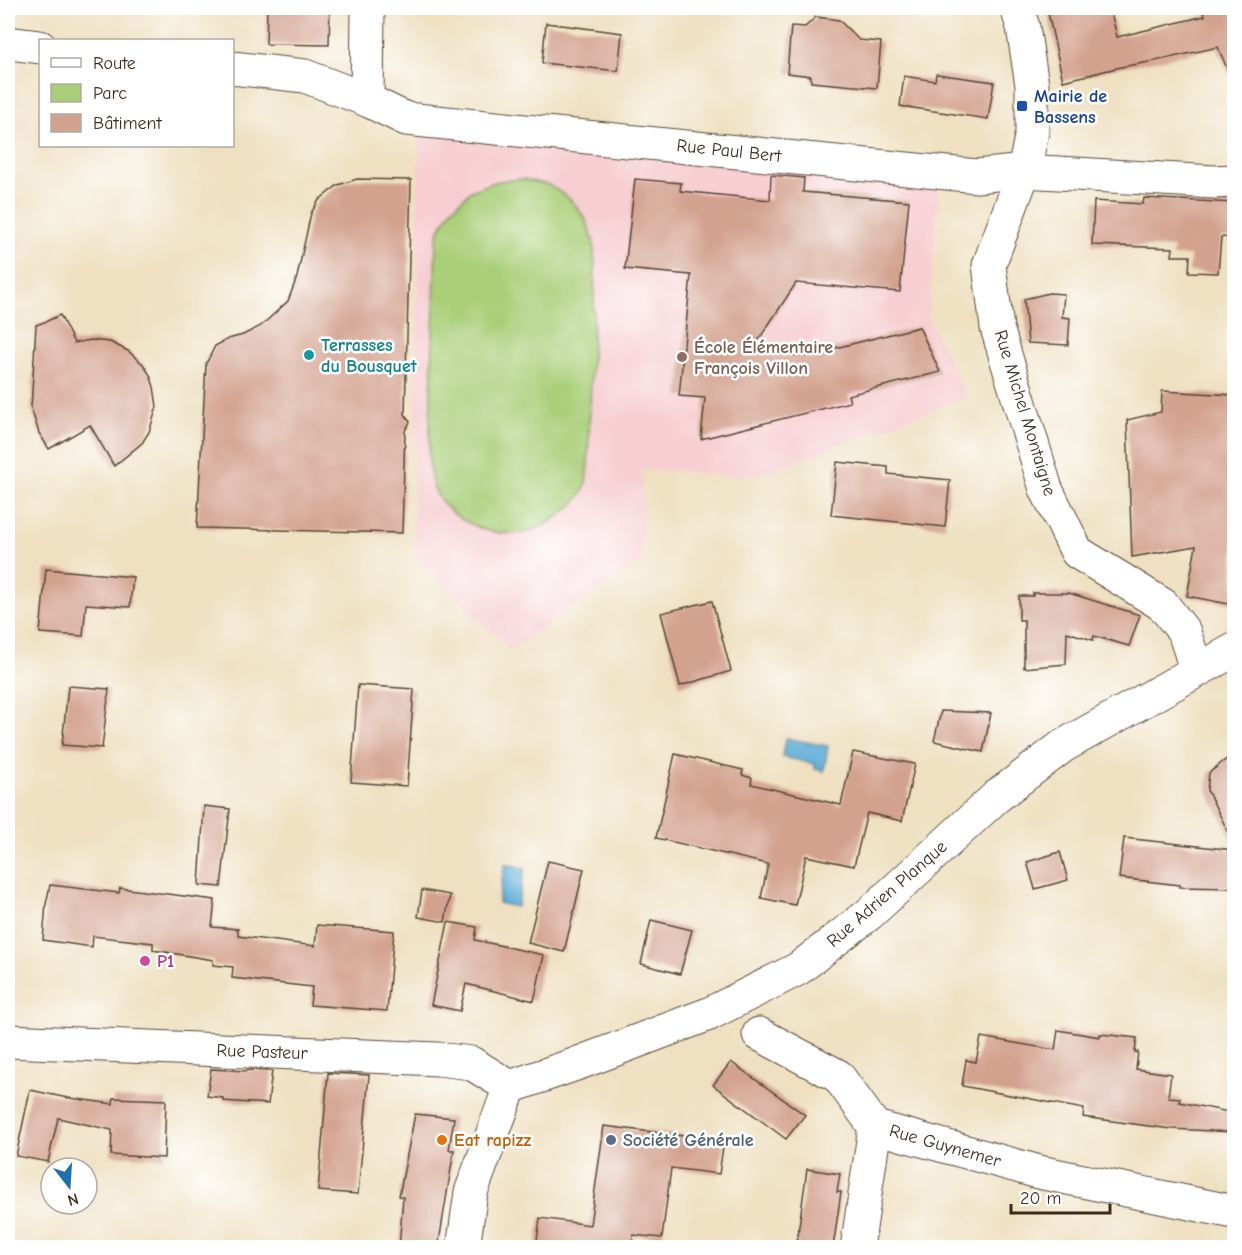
<svg xmlns="http://www.w3.org/2000/svg" width="1242" height="1255" font-family="'Comic Neue',sans-serif">
<rect width="100%" height="100%" fill="#fff"/>
<filter id="ink" filterUnits="userSpaceOnUse"><feTurbulence type="fractalNoise" baseFrequency=".0167" numOctaves="2"/><feDisplacementMap in="SourceGraphic" scale="12" xChannelSelector="R" yChannelSelector="G"/><feConvolveMatrix kernelMatrix="1 2 1 2 8 2 1 2 1" color-interpolation-filters="sRGB"/></filter>
<filter id="wash" filterUnits="userSpaceOnUse"><feTurbulence type="fractalNoise" baseFrequency=".008" numOctaves="4" result="noise"/><feDisplacementMap in="SourceGraphic" scale="24" xChannelSelector="R" yChannelSelector="G"/><feGaussianBlur stdDeviation="1.35" result="paint"/><feColorMatrix in="noise" values="0 0 0 0 0 0 0 0 0 0 0 0 0 0 0 0 0 1.4 0 .05"/><feComposite in="paint" operator="in"/></filter>
<g filter="url(#wash)">
<rect width="100%" height="100%" fill="#eee0c0"/>
<!-- built -->
<path fill="#f7cfd2" d="M 419,126 L 940,183 L 928,317 L 967,397 L 754,477 L 642,469 L 642,562 L 510,650 L 413,556 Z"/>
<!-- green -->
<path fill="#aacf79" stroke="#727c4c" stroke-width="1.5" d="M 522,179 L 549,185 L 569,198 L 585,218 L 593,239 L 595,267 L 588,464 C 587,471 587,480 585,487 C 580,500 566,512 554,519 C 543,526 533,532 520,533 C 486,537 441,517 432,481 C 430,474 430,466 429,459 L 436,244 L 439,230 L 452,209 L 471,191 L 498,181 Z"/>
<!-- water -->
<g fill="#5cadd7" stroke="#4c6c7a" stroke-width="1.5">
<path d="M 786,738 L 828,746 L 824,771 L 815,769 L 815,764 L 782,757 Z"/>
<path d="M 505,864 L 525,868 L 517,907 L 498,903 Z"/>
</g>
<g id="blocks">
<!-- building -->
<g fill="#d3a28e">
<path d="M 267,8 L 330,8 L 329,45 L 266,44 Z"/>
<path d="M 1047,8 L 1110,8 L 1117,37 L 1205,16 L 1201,8 L 1234,8 L 1234,85 L 1218,47 L 1155,61 L 1121,67 L 1063,81 Z"/>
<path d="M 816,17 L 839,20 L 859,40 L 881,42 L 877,88 L 811,82 L 811,76 L 787,73 L 791,26 L 805,27 Z"/>
<path d="M 546,23 L 622,33 L 618,71 L 542,63 Z"/>
<path d="M 936,74 L 994,82 L 988,119 L 900,106 L 904,76 L 935,81 Z"/>
<path d="M 771,175 L 804,178 L 803,192 L 909,201 L 900,292 L 796,283 L 752,350 L 804,356 L 919,327 L 940,372 L 848,395 L 850,402 L 701,439 L 705,398 L 679,396 L 691,275 L 625,269 L 635,179 L 681,183 L 680,191 L 770,200 Z"/>
<path d="M 357,179 L 411,180 L 405,414 L 410,422 L 405,431 L 402,533 L 197,528 L 206,364 L 215,346 L 228,339 L 243,335 L 261,326 L 288,301 L 297,277 L 311,213 L 319,200 L 338,185 Z"/>
<path d="M 1144,198 L 1234,203 L 1234,238 L 1221,237 L 1218,273 L 1189,272 L 1190,256 L 1172,256 L 1173,248 L 1092,245 L 1094,201 L 1143,204 Z"/>
<path d="M 1049,293 L 1064,294 L 1062,317 L 1070,318 L 1068,345 L 1028,343 L 1024,299 Z"/>
<path d="M 60,315 L 74,343 L 91,340 L 110,342 L 128,351 L 143,364 L 150,375 L 154,387 L 157,407 L 149,432 L 142,443 L 114,466 L 90,425 L 49,449 L 39,433 L 31,408 L 36,325 L 47,321 Z"/>
<path d="M 1162,391 L 1234,395 L 1234,605 L 1187,596 L 1196,546 L 1132,557 L 1127,420 L 1161,412 Z"/>
<path d="M 837,462 L 888,467 L 888,474 L 950,480 L 945,527 L 831,515 Z"/>
<path d="M 46,569 L 133,577 L 130,607 L 86,604 L 83,636 L 40,633 Z"/>
<path d="M 1033,593 L 1069,593 L 1140,615 L 1129,646 L 1094,636 L 1093,640 L 1067,632 L 1066,664 L 1024,668 L 1024,620 L 1019,620 L 1019,596 L 1033,596 Z"/>
<path d="M 712,601 L 731,671 L 680,686 L 661,613 Z"/>
<path d="M 358,685 L 414,689 L 407,786 L 351,782 Z"/>
<path d="M 68,686 L 109,689 L 102,748 L 62,745 Z"/>
<path d="M 941,711 L 991,713 L 983,752 L 934,741 Z"/>
<path d="M 853,752 L 915,764 L 902,821 L 867,813 L 854,866 L 806,856 L 795,905 L 761,898 L 768,864 L 656,838 L 675,754 L 743,770 L 742,775 L 752,778 L 751,784 L 841,805 Z"/>
<path d="M 1234,753 L 1234,843 L 1207,790 L 1209,773 Z"/>
<path d="M 204,806 L 230,809 L 221,887 L 199,885 Z"/>
<path d="M 1124,838 L 1234,850 L 1234,888 L 1180,887 L 1180,885 L 1119,878 Z"/>
<path d="M 1060,852 L 1068,880 L 1035,889 L 1027,862 Z"/>
<path d="M 548,861 L 584,869 L 564,952 L 528,943 Z"/>
<path d="M 50,885 L 119,893 L 120,888 L 215,900 L 212,927 L 238,929 L 238,936 L 315,946 L 317,925 L 394,931 L 387,1011 L 310,1005 L 312,987 L 232,978 L 233,967 L 213,965 L 213,960 L 153,950 L 153,943 L 93,936 L 92,947 L 43,940 L 46,904 Z"/>
<path d="M 422,890 L 450,895 L 445,922 L 418,917 Z"/>
<path d="M 651,920 L 692,930 L 680,974 L 641,964 Z"/>
<path d="M 448,922 L 477,927 L 475,940 L 544,955 L 534,1001 L 466,984 L 460,1011 L 431,1005 Z"/>
<path d="M 1058,1030 L 1100,1037 L 1100,1034 L 1137,1038 L 1135,1052 L 1138,1052 L 1136,1069 L 1171,1074 L 1168,1097 L 1180,1098 L 1179,1102 L 1234,1113 L 1234,1132 L 1171,1129 L 1083,1117 L 1084,1109 L 962,1086 L 966,1060 L 976,1062 L 981,1037 L 1055,1050 Z"/>
<path d="M 731,1062 L 805,1115 L 786,1139 L 713,1085 Z"/>
<path d="M 211,1069 L 246,1071 L 247,1070 L 272,1071 L 268,1104 L 223,1101 L 223,1098 L 207,1096 Z"/>
<path d="M 328,1073 L 369,1075 L 358,1194 L 318,1191 Z"/>
<path d="M 30,1090 L 63,1097 L 113,1104 L 113,1098 L 166,1100 L 164,1158 L 111,1155 L 112,1130 L 58,1118 L 48,1162 L 16,1156 Z"/>
<path d="M 415,1114 L 454,1118 L 449,1150 L 454,1150 L 438,1248 L 399,1248 L 403,1197 L 399,1196 Z"/>
<path d="M 604,1126 L 724,1141 L 719,1174 L 671,1168 L 662,1238 L 633,1235 L 632,1248 L 536,1248 L 540,1218 L 590,1225 Z"/>
<path d="M 807,1169 L 840,1174 L 837,1192 L 841,1192 L 833,1248 L 796,1248 Z"/>
</g>
</g>
</g>
<g filter="url(#ink)">
<use href="#blocks" fill-opacity="0" stroke="#564536" stroke-width="1.5"/>
<g fill="none" stroke-linecap="round" stroke-linejoin="round">
<defs>
<g id="minor">
<path d="M 1017,8 L 1023,27 L 1032,85 L 1032,132 L 1024,171 L 989,265 L 997,328 L 1046,489 L 1077,552 L 1163,605 L 1184,632 L 1197,671"/>
<path d="M 8,43 L 40,47"/>
<path d="M 232,68 L 305,76 L 367,100 L 406,119 L 977,176 L 1024,171 L 1214,182 L 1234,181"/>
<path d="M 367,100 L 368,8"/>
<path d="M 759,1034 L 838,1076 L 875,1127 L 1039,1172 L 1234,1212"/>
<path d="M 8,1041 L 438,1059 L 471,1063 L 510,1087"/>
<path d="M 510,1087 L 579,1063 L 709,1014 L 798,969 L 869,914 L 996,797 L 1063,746 L 1234,650"/>
<path d="M 463,1248 L 471,1192 L 510,1087"/>
<path d="M 857,1248 L 875,1127"/>
</g>
</defs>
<!-- minor casing -->
<use href="#minor" stroke="#564536" stroke-width="35"/>
<!-- minor -->
<use href="#minor" stroke="#fff" stroke-width="33"/>
</g>
</g>
<!-- markers -->
<rect fill="#1a4fb4" stroke="#fff" stroke-width="2" x="1016" y="100" width="12" height="12" rx="3"/>
<circle fill="#0f9aa8" stroke="#fff" stroke-width="2" cx="309" cy="355" r="6"/>
<circle fill="#8d6e63" stroke="#fff" stroke-width="2" cx="682" cy="357" r="6"/>
<circle fill="#d1479c" stroke="#fff" stroke-width="2" cx="145" cy="961" r="6"/>
<circle fill="#e8710a" stroke="#fff" stroke-width="2" cx="442" cy="1140" r="6"/>
<circle fill="#5c6f8a" stroke="#fff" stroke-width="2" cx="611" cy="1140" r="6"/>
<g text-anchor="middle" dominant-baseline="central" stroke-width="5" stroke-linejoin="round" paint-order="stroke">
<!-- transit labels -->
<g font-size="18" font-weight="bold" fill="#164399" stroke="#fff" text-anchor="start">
<text x="1034" y="96">Mairie de<tspan x="1034" dy="21">Bassens</tspan></text>
</g>
<!-- street labels -->
<g font-size="18" fill="#3b2a1e" stroke="#fff">
<text transform="translate(729 151) rotate(6)">Rue Paul Bert</text>
<text transform="translate(1025 413) rotate(73)">Rue Michel Montaigne</text>
<text transform="translate(887 894) rotate(-41)">Rue Adrien Planque</text>
<text transform="translate(262 1052) rotate(2)">Rue Pasteur</text>
<text transform="translate(945 1146) rotate(16)">Rue Guynemer</text>
</g>
<!-- culture labels -->
<g font-size="18" font-weight="bold" fill="#0d838f" stroke="#fff" text-anchor="start">
<text x="321" y="345">Terrasses<tspan x="321" dy="21">du Bousquet</tspan></text>
</g>
<!-- education labels -->
<g font-size="18" font-weight="bold" fill="#785e54" stroke="#fff" text-anchor="start">
<text x="694" y="347">École Élémentaire<tspan x="694" dy="21">François Villon</tspan></text>
</g>
<!-- hotel labels -->
<g font-size="18" font-weight="bold" fill="#b23c85" stroke="#fff" text-anchor="start">
<text x="157" y="961">P1</text>
</g>
<!-- food labels -->
<g font-size="18" font-weight="bold" fill="#c56008" stroke="#fff" text-anchor="start">
<text x="454" y="1140">Eat rapizz</text>
</g>
<!-- service labels -->
<g font-size="18" font-weight="bold" fill="#4e5e75" stroke="#fff" text-anchor="start">
<text x="623" y="1140">Société Générale</text>
</g>
</g>
<!-- margin -->
<rect width="1242" height="1255" fill="none" stroke="#fff" stroke-width="30"/>
<!-- legend -->
<rect x="39" y="39" width="195" height="108" fill="#ffffff" stroke="#b1aaa5" stroke-width="1.5"/>
<rect x="51" y="58" width="30" height="9" fill="#ffffff" stroke="#b1aaa5" stroke-width="1.5"/>
<text x="93" y="69" font-size="18" fill="#3b2a1e">Route</text>
<rect x="51" y="84" width="30" height="18" fill="#aacf79" stroke="#b1aaa5" stroke-width="1.5"/>
<text x="93" y="99" font-size="18" fill="#3b2a1e">Parc</text>
<rect x="51" y="114" width="30" height="18" fill="#d3a28e" stroke="#b1aaa5" stroke-width="1.5"/>
<text x="93" y="129" font-size="18" fill="#3b2a1e">Bâtiment</text>
<!-- north arrow -->
<g transform="translate(69 1186) rotate(163)"><circle r="28" fill="#ffffff" stroke="#b1aaa5" stroke-width="1.5"/>
<path d="M0-4.5L10 22L0 15L-10 22Z" fill="#1f6fb2"/>
<text y="-9" font-size="16" font-weight="bold" text-anchor="middle" fill="#3b2a1e">N</text>
</g>
<!-- scale -->
<path d="M1011 1204v9h99v-9" fill="none" stroke="#3b2a1e" stroke-width="3"/>
<text x="1020" y="1204" font-size="18" fill="#3b2a1e" stroke="#ffffff" stroke-width="4.5" paint-order="stroke">20 m</text>
</svg>
